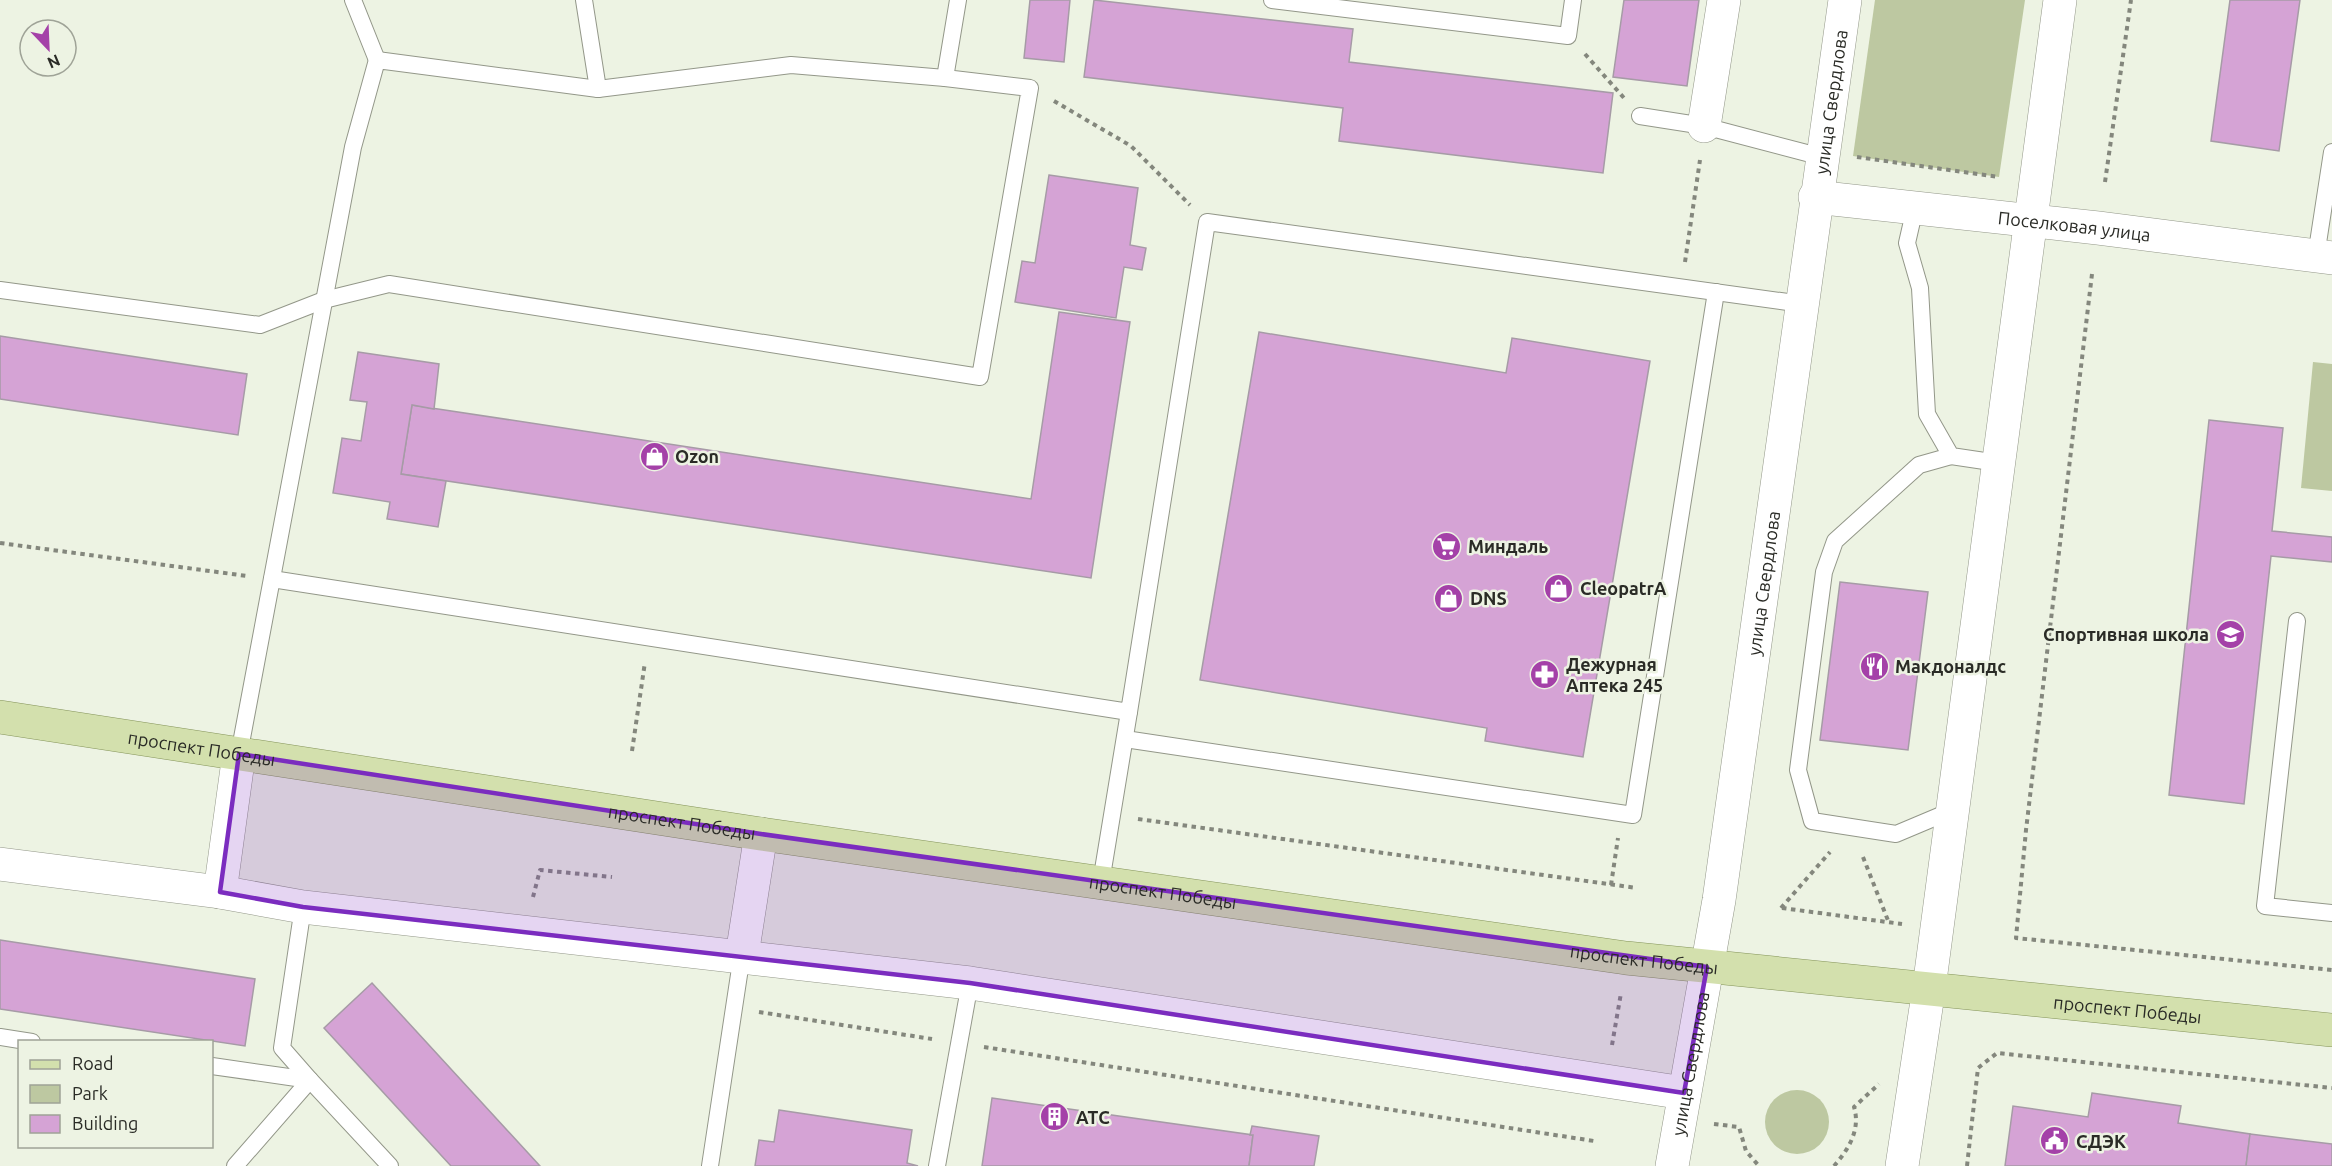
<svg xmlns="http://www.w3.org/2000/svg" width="2332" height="1166" font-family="Ubuntu,sans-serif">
<rect width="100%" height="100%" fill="#edf3e3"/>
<!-- green -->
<g fill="#bdc8a1">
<path d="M 1875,0 L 2025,0 L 1999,177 L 1853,156 Z"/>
<path d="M 2313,362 L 2332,364 L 2332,491 L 2301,488 Z"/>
<circle cx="1797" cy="1122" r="32"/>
</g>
<!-- building -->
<g fill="#d5a3d5" stroke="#a69ba6" stroke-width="1.5">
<path d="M 1030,0 L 1070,0 L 1064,62 L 1024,58 Z"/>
<path d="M 1094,0 L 1353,29 L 1349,62 L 1613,93 L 1603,173 L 1339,141 L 1343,108 L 1084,77 Z"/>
<path d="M 1624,0 L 1699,0 L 1687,86 L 1613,77 Z"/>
<path d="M 2230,0 L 2300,0 L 2279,151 L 2211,141 Z"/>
<path d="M 1049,175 L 1138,188 L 1130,245 L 1146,248 L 1142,270 L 1124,267 L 1116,318 L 1015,302 L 1022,261 L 1035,263 Z"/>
<path d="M 1059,312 L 1130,322 L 1091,578 L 401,474 L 412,405 L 1031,499 Z"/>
<path d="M 1259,332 L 1506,373 L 1512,338 L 1650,361 L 1583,757 L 1485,741 L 1487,728 L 1200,680 Z"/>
<path d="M 0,336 L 247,374 L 238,435 L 0,399 Z"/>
<path d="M 358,352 L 439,364 L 434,409 L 412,405 L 401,474 L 446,481 L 438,527 L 387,519 L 390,502 L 333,493 L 342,438 L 361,441 L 367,402 L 350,400 Z"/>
<path d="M 2209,420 L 2283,428 L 2272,531 L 2332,537 L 2332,562 L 2271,556 L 2244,804 L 2169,795 Z"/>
<path d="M 1840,582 L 1928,592 L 1908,750 L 1820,740 Z"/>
<path d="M 0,940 L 255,979 L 245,1046 L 0,1009 Z"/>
<path d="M 372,983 L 540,1166 L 451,1166 L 324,1028 Z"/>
<path d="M 2092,1093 L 2181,1106 L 2178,1123 L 2250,1134 L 2246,1166 L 2005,1166 L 2013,1106 L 2088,1117 Z"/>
<path d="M 992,1098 L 1253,1135 L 1249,1166 L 982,1166 Z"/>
<path d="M 779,1110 L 912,1130 L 907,1163 L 918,1166 L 755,1166 L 759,1140 L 774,1142 Z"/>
<path d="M 1252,1126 L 1319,1136 L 1314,1166 L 1249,1166 L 1253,1135 L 1250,1135 Z"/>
<path d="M 2250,1134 L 2332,1144 L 2332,1166 L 2246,1166 Z"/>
</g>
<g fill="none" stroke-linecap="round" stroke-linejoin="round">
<defs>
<g id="service">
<path d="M 353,0 L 377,60"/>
<path d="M 584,0 L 598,89"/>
<path d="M 1272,0 L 1568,36 L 1573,0"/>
<path d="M 1640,116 L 1704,126 L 1822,157"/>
<path d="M 1915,208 L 1907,243 L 1920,288 L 1927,414 L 1951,456 L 1998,463"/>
<path d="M 2316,256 L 2332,152"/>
<path d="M 0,290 L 260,325 L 324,300 L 389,284 L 980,377 L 1030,88 L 945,78 L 958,0"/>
<path d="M 1951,456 L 1919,465 L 1835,541 L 1824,572 L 1798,770 L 1812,821 L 1896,834 L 1953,810"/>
<path d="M 272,579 L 1129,712 L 1207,222 L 1802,304"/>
<path d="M 2297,621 L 2265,906 L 2332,913"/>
<path d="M 1125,739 L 1633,815 L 1716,292"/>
<path d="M 239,754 L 353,147 L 377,60 L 598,89 L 791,65 L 945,78"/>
<path d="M 1101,882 L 1129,712"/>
<path d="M 0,1037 L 32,1042"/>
<path d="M 212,1066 L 310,1080 L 390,1166"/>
<path d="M 235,1166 L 310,1080 L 282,1048 L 303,907"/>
<path d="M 710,1166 L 742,955"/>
<path d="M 937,1166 L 970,983"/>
</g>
<g id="minor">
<path d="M 1704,126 L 1724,0"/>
<path id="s1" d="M 1815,197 L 2098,228 L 2332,258"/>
<path d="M 0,864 L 220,892 L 303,907 L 970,983 L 1684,1093"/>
<path d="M 220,892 L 239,754"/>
<path d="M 742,955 L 761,834"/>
<path id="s2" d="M 1672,1166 L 1719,900 L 1845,0"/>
<path d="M 1902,1166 L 1929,988 L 2060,0"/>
</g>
<g id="primary">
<path id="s3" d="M 0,717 L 761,834 L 1626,958 L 2332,1030"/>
</g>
</defs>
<!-- service casing -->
<use href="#service" stroke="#939789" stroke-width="18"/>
<!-- minor casing -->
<use href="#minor" stroke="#939789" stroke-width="34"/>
<!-- primary casing -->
<use href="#primary" stroke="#85945b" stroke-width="34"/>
<!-- path -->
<g stroke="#84877d" stroke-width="4" stroke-dasharray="4.5 4.5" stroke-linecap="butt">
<path d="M 1585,54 L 1624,98"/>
<path d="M 1054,101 L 1131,146 L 1190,205"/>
<path d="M 1857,157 L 1999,177"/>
<path d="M 2105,182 L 2131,0"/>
<path d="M 1685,262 L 1700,160"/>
<path d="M 2092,274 L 2026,830 L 2016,938 L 2332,970"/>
<path d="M 0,543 L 247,576"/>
<path d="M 632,751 L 645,662"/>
<path d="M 1138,819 L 1637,888"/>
<path d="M 1863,857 L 1889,923"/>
<path d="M 1611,885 L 1618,838"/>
<path d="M 533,897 L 540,870 L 612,877"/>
<path d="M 1781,908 L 1830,852"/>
<path d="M 1782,908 L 1902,924"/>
<path d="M 759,1012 L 932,1039"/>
<path d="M 1612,1045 L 1621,993"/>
<path d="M 984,1047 L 1594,1141"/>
<path d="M 1714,1124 L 1739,1127 L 1746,1151 L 1759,1166"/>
<path d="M 1834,1166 C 1848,1150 1861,1130 1854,1107 L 1879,1084"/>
<path d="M 1967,1166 L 1978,1068 L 1997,1053 L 2332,1088"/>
</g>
<!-- service -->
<use href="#service" stroke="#fff" stroke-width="16"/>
<!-- minor -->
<use href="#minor" stroke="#fff" stroke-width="33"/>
<!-- primary -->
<use href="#primary" stroke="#d3e0ad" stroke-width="33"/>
</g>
<!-- marked area -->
<path fill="#7b2cbf" fill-opacity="0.2" stroke="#7b2cbf" stroke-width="4.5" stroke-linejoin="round" d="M 239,754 L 761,834 L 1707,967 L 1684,1093 L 970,983 L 303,907 L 220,892 Z"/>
<!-- icons -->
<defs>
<symbol id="shop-disc" viewBox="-11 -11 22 22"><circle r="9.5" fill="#a441a8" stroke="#edf3e3"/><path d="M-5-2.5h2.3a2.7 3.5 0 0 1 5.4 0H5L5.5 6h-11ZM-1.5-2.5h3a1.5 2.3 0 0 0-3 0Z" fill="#fff"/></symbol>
<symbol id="supermarket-disc" viewBox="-11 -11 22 22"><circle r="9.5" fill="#a441a8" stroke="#edf3e3"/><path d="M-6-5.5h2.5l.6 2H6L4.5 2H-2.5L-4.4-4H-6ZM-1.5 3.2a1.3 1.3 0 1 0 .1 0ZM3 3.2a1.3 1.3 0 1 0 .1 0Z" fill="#fff"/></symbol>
<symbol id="school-disc" viewBox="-11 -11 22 22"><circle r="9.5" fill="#a441a8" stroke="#edf3e3"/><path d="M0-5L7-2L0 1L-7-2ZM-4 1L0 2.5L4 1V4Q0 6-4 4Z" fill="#fff"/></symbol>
<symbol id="restaurant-disc" viewBox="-11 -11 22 22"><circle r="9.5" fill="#a441a8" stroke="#edf3e3"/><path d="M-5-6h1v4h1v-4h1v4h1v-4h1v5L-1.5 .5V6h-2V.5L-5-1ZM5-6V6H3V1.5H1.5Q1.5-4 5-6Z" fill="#fff"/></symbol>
<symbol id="pharmacy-disc" viewBox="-11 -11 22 22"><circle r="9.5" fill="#a441a8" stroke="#edf3e3"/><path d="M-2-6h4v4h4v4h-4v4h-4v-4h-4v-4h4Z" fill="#fff"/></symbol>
<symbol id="building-disc" viewBox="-11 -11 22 22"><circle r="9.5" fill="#a441a8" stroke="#edf3e3"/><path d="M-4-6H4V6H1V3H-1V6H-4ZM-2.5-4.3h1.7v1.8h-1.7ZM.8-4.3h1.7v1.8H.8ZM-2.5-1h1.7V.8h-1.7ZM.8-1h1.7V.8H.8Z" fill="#fff"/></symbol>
<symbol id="civic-disc" viewBox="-11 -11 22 22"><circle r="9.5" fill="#a441a8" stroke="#edf3e3"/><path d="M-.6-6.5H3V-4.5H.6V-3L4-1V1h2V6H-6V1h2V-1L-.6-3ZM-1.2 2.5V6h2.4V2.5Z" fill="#fff"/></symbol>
</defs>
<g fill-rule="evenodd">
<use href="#shop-disc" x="638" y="440" width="33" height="33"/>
<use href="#supermarket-disc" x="1430" y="530" width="33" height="33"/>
<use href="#shop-disc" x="1542" y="572" width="33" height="33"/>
<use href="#shop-disc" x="1432" y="582" width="33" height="33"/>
<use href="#school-disc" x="2214" y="618" width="33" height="33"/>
<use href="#restaurant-disc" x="1858" y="650" width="33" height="33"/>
<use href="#pharmacy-disc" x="1528" y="658" width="33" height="33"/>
<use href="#building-disc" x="1038" y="1100" width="33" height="33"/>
<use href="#civic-disc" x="2038" y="1124" width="33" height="33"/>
</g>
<g text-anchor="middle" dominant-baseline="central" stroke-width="5" stroke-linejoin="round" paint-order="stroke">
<!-- street labels -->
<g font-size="18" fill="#2a2b26" stroke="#edf3e3">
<text stroke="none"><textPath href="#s2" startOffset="1076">улица Свердлова</textPath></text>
<text stroke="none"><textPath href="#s1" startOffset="261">Поселковая улица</textPath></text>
<text stroke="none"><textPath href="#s2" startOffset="590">улица Свердлова</textPath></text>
<text stroke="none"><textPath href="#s3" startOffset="204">проспект Победы</textPath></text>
<text stroke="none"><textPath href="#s3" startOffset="690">проспект Победы</textPath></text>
<text stroke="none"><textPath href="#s3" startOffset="1176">проспект Победы</textPath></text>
<text stroke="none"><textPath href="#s3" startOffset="1662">проспект Победы</textPath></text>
<text stroke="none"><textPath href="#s3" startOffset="2148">проспект Победы</textPath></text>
<text stroke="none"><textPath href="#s2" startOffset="104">улица Свердлова</textPath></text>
</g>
<!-- poi labels -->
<g font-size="18" font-weight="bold" fill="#2a2b26" stroke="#edf3e3" text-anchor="start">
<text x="675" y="456">Ozon</text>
<text x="1468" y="546">Миндаль</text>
<text x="1580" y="588">CleopatrA</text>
<text x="1470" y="598">DNS</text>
<text x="2209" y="634" text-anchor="end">Спортивная школа</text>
<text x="1566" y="664">Дежурная<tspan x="1566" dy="21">Аптека 245</tspan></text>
<text x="1895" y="666">Макдоналдс</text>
<text x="1076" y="1117">АТС</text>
<text x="2076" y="1141">СДЭК</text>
</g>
</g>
<!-- legend -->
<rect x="18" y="1040" width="195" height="108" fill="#edf3e3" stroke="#9fa397" stroke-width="1.5"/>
<rect x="30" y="1060" width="30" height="9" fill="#d3e0ad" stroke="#9fa397" stroke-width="1.5"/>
<text x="72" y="1070" font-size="18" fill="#2a2b26">Road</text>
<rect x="30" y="1085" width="30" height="18" fill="#bdc8a1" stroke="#9fa397" stroke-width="1.5"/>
<text x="72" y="1100" font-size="18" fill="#2a2b26">Park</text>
<rect x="30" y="1115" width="30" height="18" fill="#d5a3d5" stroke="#9fa397" stroke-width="1.5"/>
<text x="72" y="1130" font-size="18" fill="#2a2b26">Building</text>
<!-- north arrow -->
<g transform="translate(48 48) rotate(157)"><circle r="28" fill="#edf3e3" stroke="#9fa397" stroke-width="1.5"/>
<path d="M0-4.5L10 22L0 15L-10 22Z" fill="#a441a8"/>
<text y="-9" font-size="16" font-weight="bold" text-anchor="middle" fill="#2a2b26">N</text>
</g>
</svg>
